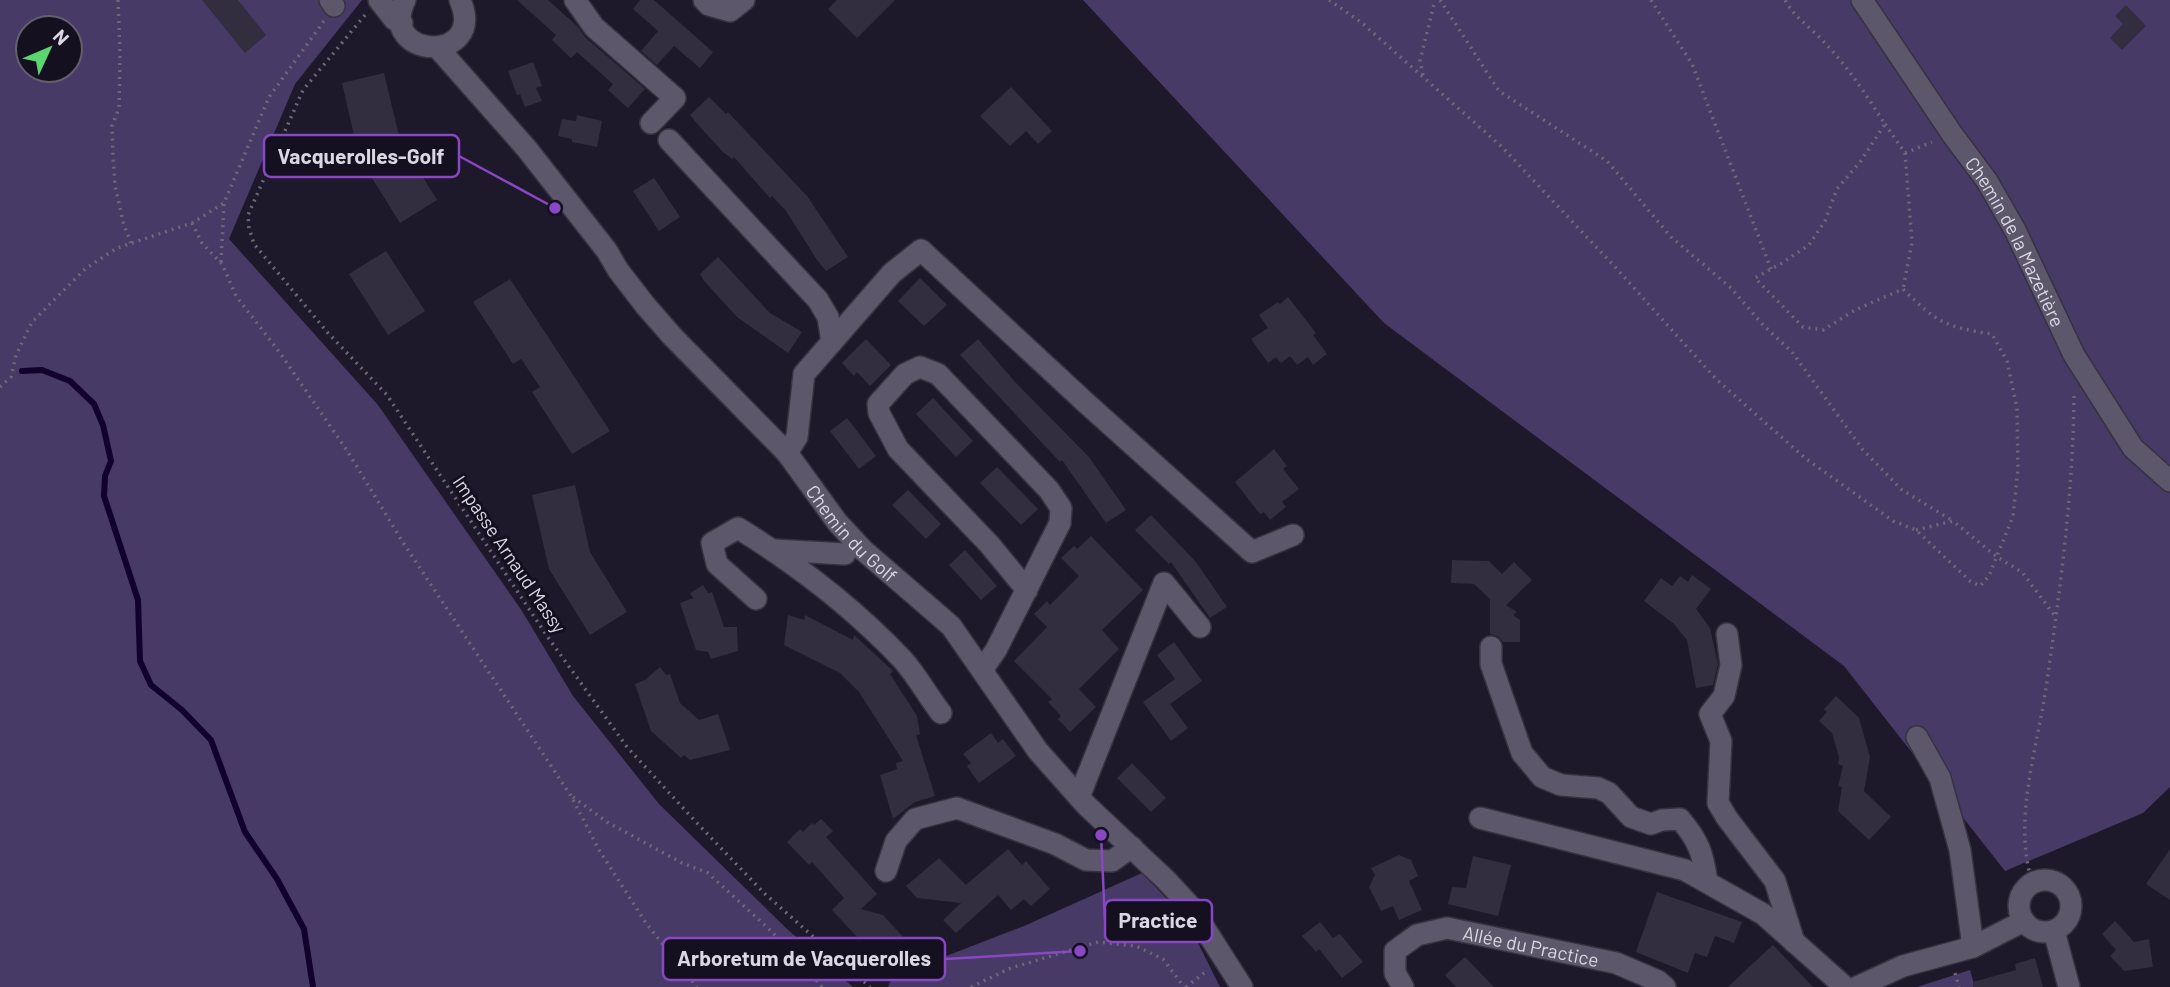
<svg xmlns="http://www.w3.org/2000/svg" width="2170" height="987" font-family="Barlow,sans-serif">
<rect width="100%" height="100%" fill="#1e192a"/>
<!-- green -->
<g fill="#473a66" fill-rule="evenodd">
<path d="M 0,0 L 362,0 L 295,84 L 229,239 L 378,405 L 522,611 L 573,696 L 659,804 L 786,928 L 853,987 L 0,987 ZM 28,28 L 70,28 L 70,70 L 28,70 Z"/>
<path d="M 1083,0 L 2170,0 L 2170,787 L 2143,813 L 2005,871 L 1844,666 L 1384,323 Z"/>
<path d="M 1142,873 L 1186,919 L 1220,987 L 888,987 L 892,977 L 1024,926 Z"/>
<path d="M 1970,970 L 1975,987 L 1917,987 Z"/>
</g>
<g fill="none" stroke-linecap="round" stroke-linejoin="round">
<!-- stream -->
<path stroke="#12002d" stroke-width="6" d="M 22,371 L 42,370 L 70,381 L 94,404 L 103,425 L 111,461 L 105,476 L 104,496 L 138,600 L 140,661 L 151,685 L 182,710 L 211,740 L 245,832 L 277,879 L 304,929 L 313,987"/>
</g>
<!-- building -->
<g fill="#322d3f">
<path d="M 202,0 L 238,0 L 266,35 L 245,53 Z"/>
<path d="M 517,0 L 548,0 L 577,26 L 585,37 L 645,89 L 628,108 L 608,90 L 613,84 L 577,52 L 571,58 L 552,40 L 556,35 Z"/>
<path d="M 640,0 L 654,0 L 713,52 L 700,68 L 674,46 L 657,65 L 641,51 L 658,31 L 633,9 Z"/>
<path d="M 837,0 L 895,0 L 857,38 L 828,9 Z"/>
<path d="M 2126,5 L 2146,26 L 2122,50 L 2110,38 L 2123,24 L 2115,16 Z"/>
<path d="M 533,62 L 542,86 L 536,88 L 542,101 L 525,107 L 520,94 L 517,95 L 508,71 Z"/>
<path d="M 384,73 L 400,140 L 437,200 L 400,223 L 359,157 L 342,83 Z"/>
<path d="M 1011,87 L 1052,131 L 1038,144 L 1026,131 L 1010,146 L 980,116 Z"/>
<path d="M 709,97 L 726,114 L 728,112 L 807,196 L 848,257 L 826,271 L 817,260 L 786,211 L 772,196 L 770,198 L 734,157 L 732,159 L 723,152 L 700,127 L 690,115 Z"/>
<path d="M 577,115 L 602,121 L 597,147 L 572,142 L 572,139 L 558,136 L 562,119 L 576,121 Z"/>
<path d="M 654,178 L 680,217 L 659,231 L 633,191 Z"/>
<path d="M 386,251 L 425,311 L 388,335 L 349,274 Z"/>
<path d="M 718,257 L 770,313 L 802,332 L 788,353 L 737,317 L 704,281 L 700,274 Z"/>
<path d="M 920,278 L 947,305 L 924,326 L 898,301 Z"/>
<path d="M 510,279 L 610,431 L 572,454 L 532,392 L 540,387 L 521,359 L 513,364 L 473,302 Z"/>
<path d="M 1288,297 L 1316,333 L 1313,335 L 1327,354 L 1313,365 L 1308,357 L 1297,365 L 1290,356 L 1281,363 L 1276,357 L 1268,363 L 1251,339 L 1268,328 L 1259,315 L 1278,302 L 1280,304 Z"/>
<path d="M 866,339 L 891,365 L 870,386 L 857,372 L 854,376 L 842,363 Z"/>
<path d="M 978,339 L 1016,383 L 1089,457 L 1126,510 L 1106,523 L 1062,460 L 1060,462 L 960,355 Z"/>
<path d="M 933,398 L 973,441 L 956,457 L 916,414 Z"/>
<path d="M 847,418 L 876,456 L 859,469 L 830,431 Z"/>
<path d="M 1274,449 L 1287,466 L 1283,469 L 1299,489 L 1282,502 L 1286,507 L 1270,520 L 1264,512 L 1260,514 L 1235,482 Z"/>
<path d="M 997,467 L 1038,509 L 1021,525 L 980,483 Z"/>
<path d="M 575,485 L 590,552 L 627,612 L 590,635 L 549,569 L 532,495 Z"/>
<path d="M 908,490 L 941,524 L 926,539 L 892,505 Z"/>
<path d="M 1151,515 L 1196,562 L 1227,607 L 1210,618 L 1171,562 L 1169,564 L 1135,530 Z"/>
<path d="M 1091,536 L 1143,590 L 1102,630 L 1119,649 L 1079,689 L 1096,707 L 1070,732 L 1058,719 L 1061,716 L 1048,702 L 1052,699 L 1014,661 L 1047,627 L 1034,614 L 1047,601 L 1050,605 L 1079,576 L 1061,558 L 1074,546 L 1077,549 Z"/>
<path d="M 965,550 L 997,586 L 981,600 L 949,565 Z"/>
<path d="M 1452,560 L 1489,561 L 1502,574 L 1514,562 L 1532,580 L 1506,605 L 1517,612 L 1513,615 L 1520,620 L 1520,642 L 1503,642 L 1498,636 L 1490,634 L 1490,599 L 1474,584 L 1451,583 Z"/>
<path d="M 1692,575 L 1711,589 L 1696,609 L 1710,628 L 1718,664 L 1713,685 L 1696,688 L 1687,640 L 1674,624 L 1644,601 L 1661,578 L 1672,586 L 1680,576 L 1688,582 Z"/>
<path d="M 703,585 L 708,593 L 712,592 L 724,627 L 737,627 L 738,651 L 711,659 L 708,652 L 696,650 L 680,603 L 693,598 L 690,593 Z"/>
<path d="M 788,615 L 804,620 L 805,615 L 853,640 L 854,635 L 893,671 L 890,674 L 917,716 L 920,734 L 916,735 L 935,796 L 915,802 L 893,819 L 880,775 L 897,769 L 896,763 L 903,761 L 859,692 L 840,673 L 784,645 Z"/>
<path d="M 1174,642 L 1202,681 L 1170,704 L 1188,728 L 1171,741 L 1143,702 L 1175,679 L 1157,655 Z"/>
<path d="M 660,667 L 666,675 L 670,674 L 680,703 L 699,720 L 718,714 L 730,750 L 690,760 L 684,755 L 681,758 L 651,731 L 635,684 L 645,680 Z"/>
<path d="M 1836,696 L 1859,718 L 1870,757 L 1864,791 L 1891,817 L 1869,840 L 1838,811 L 1842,787 L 1838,786 L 1843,766 L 1838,764 L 1839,757 L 1832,733 L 1819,721 L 1827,712 L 1824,709 Z"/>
<path d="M 991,733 L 998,743 L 1003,739 L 1016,756 L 979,783 L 967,766 L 971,763 L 963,754 Z"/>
<path d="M 1132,763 L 1166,798 L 1151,812 L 1117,778 Z"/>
<path d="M 821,819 L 833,831 L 826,837 L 877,894 L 861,909 L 883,915 L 904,938 L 881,945 L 865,942 L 858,938 L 832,910 L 844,898 L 812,862 L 809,865 L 787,842 L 800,829 L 803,832 L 812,823 L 814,825 Z"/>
<path d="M 1008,849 L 1022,865 L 1026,861 L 1050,889 L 1031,906 L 1024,899 L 1011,910 L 998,895 L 956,933 L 943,920 L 961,903 L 917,898 L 906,886 L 939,858 L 966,885 Z"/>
<path d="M 2170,849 L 2170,900 L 2146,884 Z"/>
<path d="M 1399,855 L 1411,860 L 1418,876 L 1409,881 L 1422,910 L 1399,920 L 1393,906 L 1381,911 L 1369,887 L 1375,875 L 1371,868 Z"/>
<path d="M 1473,856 L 1511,865 L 1498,916 L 1448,904 L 1452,887 L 1466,888 Z"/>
<path d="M 1657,892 L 1742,922 L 1734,943 L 1715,936 L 1707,957 L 1695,953 L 1688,973 L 1636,952 Z"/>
<path d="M 2115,921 L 2134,942 L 2149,939 L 2153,967 L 2124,971 L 2110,956 L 2116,950 L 2102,934 Z"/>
<path d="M 1320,922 L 1333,938 L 1340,934 L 1363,962 L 1342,978 L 1319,949 L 1316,952 L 1302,936 Z"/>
<path d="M 1773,945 L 1813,987 L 1728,987 L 1750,966 Z"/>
<path d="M 1465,957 L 1494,987 L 1456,987 L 1445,975 Z"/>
<path d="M 2035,958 L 2043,987 L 1973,987 L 1973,982 L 2016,970 L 2015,964 Z"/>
</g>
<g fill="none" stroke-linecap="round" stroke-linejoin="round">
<defs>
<g id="minor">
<path d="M 330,0 L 334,6"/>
<path d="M 379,0 L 394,19 L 402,23"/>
<path d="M 405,0 C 376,60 488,65 460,0"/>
<path d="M 575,0 L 594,27 L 675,98 L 651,123"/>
<path d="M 704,0 L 709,5 L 730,11 L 744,0"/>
<path id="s1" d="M 1862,0 L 1952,134 L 1987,181 L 2015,230 L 2074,355 L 2133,448 L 2170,481"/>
<path id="s2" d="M 438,48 L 527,149 L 607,251 L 618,270 L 645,305 L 672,336 L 787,453 L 837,522 L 863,550 L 951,626 L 1038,751 L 1086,805 L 1166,880 L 1191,907 L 1242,987"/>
<path d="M 669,140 L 818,300 L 828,317 L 832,342"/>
<path d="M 787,453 L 797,437 L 804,374 L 892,273 L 921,250 L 1085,402 L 1252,552 L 1293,535"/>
<path d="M 774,550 L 845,554"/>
<path d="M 756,599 L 717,564 L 712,543 L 738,528 C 798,565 855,609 903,660 C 917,676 928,696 941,713"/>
<path d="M 1727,634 L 1731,665 L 1724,696 L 1710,714 L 1721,741 L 1718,803 L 1727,818 L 1775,881 L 1794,942"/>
<path d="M 1491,647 L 1491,664 L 1522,753 L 1542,777 L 1561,785 L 1598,788 L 1609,793 L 1631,817 L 1651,824 L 1662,820 L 1680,819 C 1699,841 1703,854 1707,882"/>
<path d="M 982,670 L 996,650 L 1060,523 L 1061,508 L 1049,490 L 938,374 L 920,367 L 905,374 L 878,404 L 879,413 L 898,449 L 989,544 L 1027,590"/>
<path d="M 1917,737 L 1940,778 L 1960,850 L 1973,947"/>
<path d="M 1079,797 L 1164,583 L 1200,627"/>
<path d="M 1480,818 L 1685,870 L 1763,914 L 1845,987"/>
<path d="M 886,871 L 896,841 L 915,819 L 957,808 L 1055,844 L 1086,860 L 1112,861 L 1132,847"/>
<circle cx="2045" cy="906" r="26"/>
<path d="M 2054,931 L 2069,987"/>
<path id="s3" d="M 1403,987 L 1395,973 L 1395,951 L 1417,935 L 1447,928 L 1616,963 L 1658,981 L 1665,987"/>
<path d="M 1857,987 L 1903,966 L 1973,947 L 2024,921"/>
</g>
</defs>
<!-- minor casing -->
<use href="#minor" stroke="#363340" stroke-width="24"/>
<!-- path -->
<g stroke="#6c6877" stroke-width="3.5" stroke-dasharray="2 5" stroke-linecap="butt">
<path d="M 118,0 L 120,55 L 119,108 L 112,126 L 113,156 L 115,185 L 123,222 L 131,243"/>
<path d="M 1329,0 L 1361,22 L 1502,147 L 1616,268 L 1716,379 L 1805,458 L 1893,521 L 1916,530 L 1970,581 L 1980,586 L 1989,576 L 2013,516 L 2018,469 L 2017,408 L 2007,361 L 1992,334 C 1945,327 1936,322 1903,289 L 1855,310 L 1823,330 L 1803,327 L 1755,278 L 1782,263 L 1809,245 L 1825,221 L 1837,189 L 1860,162 L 1885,124 C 1866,95 1847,65 1822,40 C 1809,26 1794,17 1785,0"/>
<path d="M 1440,0 L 1499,91 L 1607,161 L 1671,237 L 1731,288 L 1764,326 L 1792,352 L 1863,450 L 1902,490 L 1953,521"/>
<path d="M 1651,0 L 1692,64 L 1771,269"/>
<path d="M 365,15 L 303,90 L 248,215 L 249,228 L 254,244 L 328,333 L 387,395 L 547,636 L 627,747 L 696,822 L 764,893 L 870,987"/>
<path d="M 1423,75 L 1420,61 L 1435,0"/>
<path d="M 1885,124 L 1905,153 L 1912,242 L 1903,289"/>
<path d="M 1905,153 L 1932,142"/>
<path d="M 192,223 L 202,243 L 222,264 L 236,296 L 280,353 L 348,452 L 402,541 L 571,796 L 599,850 L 646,923 L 697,987"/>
<path d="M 221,262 L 224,203"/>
<path d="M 0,387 L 11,377 L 16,355 L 32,322 L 85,269 L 117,248 L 192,223 L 224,203 L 269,97 L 324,21"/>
<path d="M 1916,530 L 1953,521 L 1997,557 L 2022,572 L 2055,616"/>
<path d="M 573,797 L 607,822 L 682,863 L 708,873 L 769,929 L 805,966 L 822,987"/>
<path d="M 2032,884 C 2030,874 2027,863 2026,853 C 2020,798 2038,742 2046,688 C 2060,592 2073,494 2074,396"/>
<path d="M 1955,973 L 1959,987"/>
<path d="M 971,987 L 1011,968 L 1098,942 L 1136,946 L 1163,959 L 1184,987"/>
<path d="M 1186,987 L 1208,970"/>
</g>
<!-- minor -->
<use href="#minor" stroke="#5c576b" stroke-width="21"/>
</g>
<g text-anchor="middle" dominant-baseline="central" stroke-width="6" stroke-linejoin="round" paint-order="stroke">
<!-- street labels -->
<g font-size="19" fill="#dbd8e4" stroke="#151020">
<text stroke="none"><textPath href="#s1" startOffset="287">Chemin de la Mazetière</textPath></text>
<text stroke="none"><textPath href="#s2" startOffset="639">Chemin du Golf</textPath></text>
<text transform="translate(510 554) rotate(56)">Impasse Arnaud Massy</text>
<text stroke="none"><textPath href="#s3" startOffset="182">Allée du Practice</textPath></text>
</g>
</g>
<!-- callouts -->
<path fill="none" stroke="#8946c5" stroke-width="2.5" d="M555 208L459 156M1101 835L1105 921M1080 951L945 959"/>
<g fill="#8946c5" stroke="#151020" stroke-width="2.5">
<circle cx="555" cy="208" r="7"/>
<circle cx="1101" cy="835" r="7"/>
<circle cx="1080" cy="951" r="7"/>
</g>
<g fill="#151020" stroke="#8946c5" stroke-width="2.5">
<rect x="264" y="135" width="195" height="42" rx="7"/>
<rect x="1105" y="900" width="107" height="42" rx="7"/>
<rect x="663" y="938" width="282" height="42" rx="7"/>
</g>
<g font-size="21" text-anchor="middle" font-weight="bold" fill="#dbd8e4">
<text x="361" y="164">Vacquerolles-Golf</text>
<text x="1158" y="928">Practice</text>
<text x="804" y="966">Arboretum de Vacquerolles</text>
</g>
<!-- north arrow -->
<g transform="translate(49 49) rotate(46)"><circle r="33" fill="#151020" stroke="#64606e" stroke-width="2"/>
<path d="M0-5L12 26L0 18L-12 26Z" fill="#5bd56e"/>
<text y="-10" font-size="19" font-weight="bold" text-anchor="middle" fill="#dbd8e4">N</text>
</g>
</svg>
